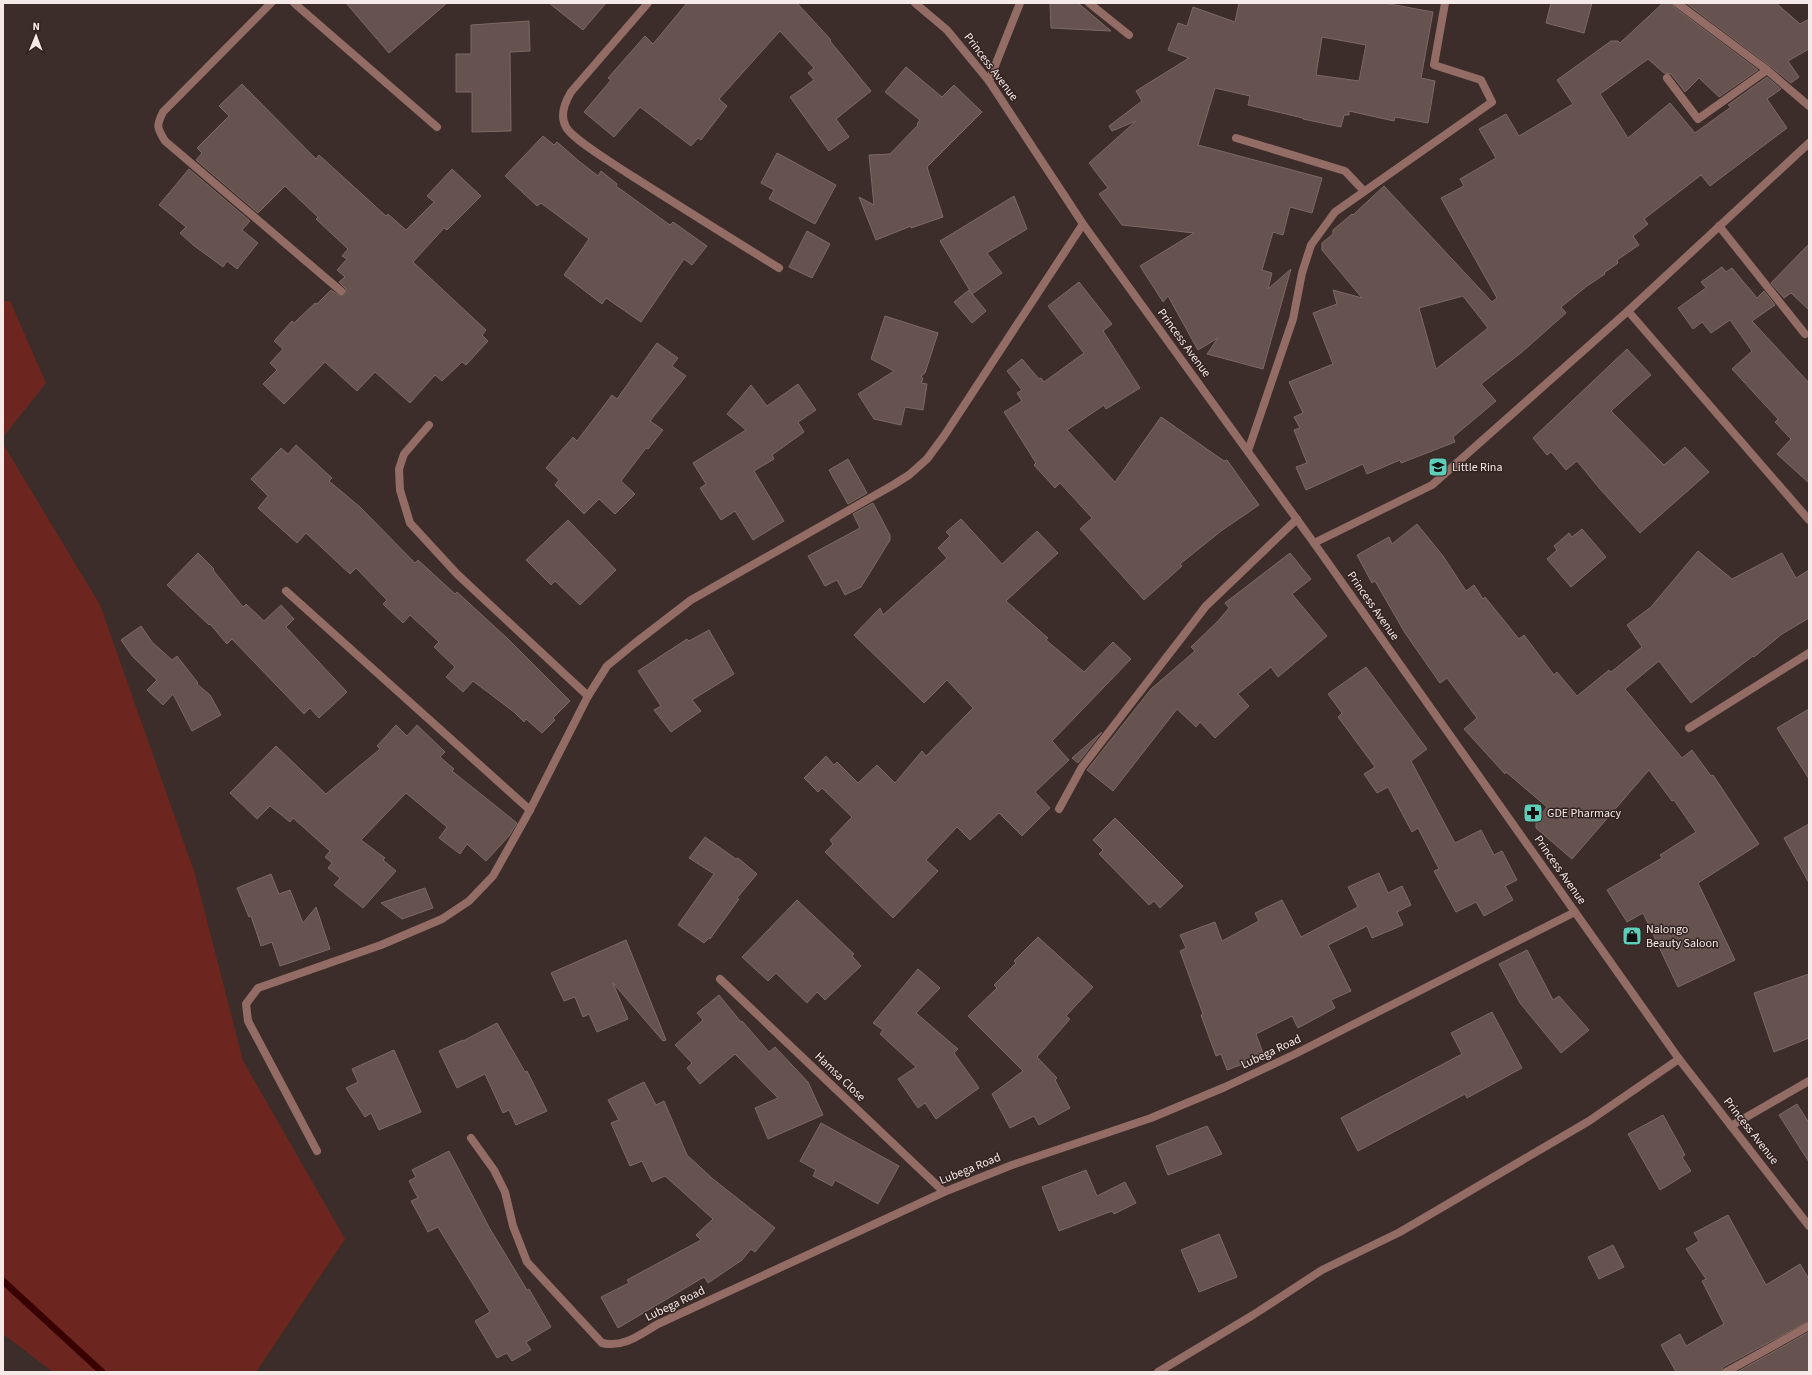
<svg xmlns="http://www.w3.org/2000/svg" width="1812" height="1375" font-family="'Source Sans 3',sans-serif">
<rect width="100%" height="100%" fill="#3d2d2a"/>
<!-- green -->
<g fill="#6c261f">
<path d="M 3,301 L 10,301 L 46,383 L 3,437 Z"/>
<path d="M 3,444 L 100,605 L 195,874 L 243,1061 L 345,1239 L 256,1372 L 53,1372 L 3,1334 Z"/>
</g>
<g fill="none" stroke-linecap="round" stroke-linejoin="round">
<!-- stream -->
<path stroke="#380000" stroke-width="7" d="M 3,1281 L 102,1372"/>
</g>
<!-- building -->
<g fill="#665350" stroke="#7c6965" fill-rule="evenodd">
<path d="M 346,3 L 447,3 L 389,53 Z"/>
<path d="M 549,3 L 606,3 L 583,30 Z"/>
<path d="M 687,3 L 797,3 L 831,40 L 830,41 L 871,91 L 836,119 L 849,137 L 829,151 L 790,97 L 814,80 L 808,73 L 814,68 L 780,31 L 719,99 L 727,106 L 701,140 L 698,138 L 691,146 L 640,107 L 614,137 L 584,112 L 611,80 L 608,78 L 645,36 L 653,44 Z"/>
<path d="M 1050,3 L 1078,3 L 1111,31 L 1051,28 Z"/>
<path d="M 1239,3 L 1384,3 L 1433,12 L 1421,78 L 1435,81 L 1428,123 L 1395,117 L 1394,121 L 1349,111 L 1349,115 L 1344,115 L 1341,127 L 1303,119 L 1303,118 L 1248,105 L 1250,96 L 1215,88 L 1198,145 L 1322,178 L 1312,213 L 1290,207 L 1283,235 L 1273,232 L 1262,270 L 1272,273 L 1268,289 L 1291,269 L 1263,369 L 1207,354 L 1218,338 L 1198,350 L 1168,296 L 1163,302 L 1140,266 L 1194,233 L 1122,225 L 1099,194 L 1108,188 L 1089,163 L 1136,121 L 1112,131 L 1109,126 L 1142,101 L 1136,91 L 1189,58 L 1168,50 L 1178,23 L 1187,26 L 1193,7 L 1235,22 ZM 1322,37 L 1366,45 L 1359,81 L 1316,75 Z"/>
<path d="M 1551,3 L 1592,3 L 1584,33 L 1546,23 Z"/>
<path d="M 1663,3 L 1672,3 L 1674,7 L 1758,70 L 1719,97 L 1699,78 L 1685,92 L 1671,74 L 1664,73 L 1648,59 L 1600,94 L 1628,138 L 1670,103 L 1695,133 L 1731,107 L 1728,105 L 1767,77 L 1781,89 L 1767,99 L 1787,128 L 1710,186 L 1701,175 L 1644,219 L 1648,224 L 1633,236 L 1639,245 L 1617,260 L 1618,263 L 1604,273 L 1605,274 L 1587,286 L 1561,307 L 1566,313 L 1522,352 L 1481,384 L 1496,401 L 1453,437 L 1455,442 L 1401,463 L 1400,460 L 1367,474 L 1363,464 L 1306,490 L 1296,467 L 1307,463 L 1294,430 L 1300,428 L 1294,417 L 1303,413 L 1289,382 L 1333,364 L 1313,313 L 1337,304 L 1333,290 L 1362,298 L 1322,250 L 1322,243 L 1333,234 L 1333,230 L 1352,214 L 1353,215 L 1384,186 L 1492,302 L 1497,298 L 1441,198 L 1464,186 L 1460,179 L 1496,158 L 1479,129 L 1506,114 L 1519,136 L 1573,104 L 1557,80 L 1611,41 L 1618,41 L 1620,43 ZM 1463,296 L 1488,328 L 1436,369 L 1419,308 Z"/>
<path d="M 1686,3 L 1776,3 L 1800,24 L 1809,19 L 1809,49 L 1788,61 L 1799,77 L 1791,83 L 1770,66 Z"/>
<path d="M 529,21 L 530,51 L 510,52 L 511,131 L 472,132 L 472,92 L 456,92 L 456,54 L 471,54 L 471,25 Z"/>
<path d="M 906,67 L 942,97 L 954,85 L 982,112 L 927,167 L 943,217 L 911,228 L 911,226 L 876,240 L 859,197 L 874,205 L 869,155 L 890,154 L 918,125 L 917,124 L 920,120 L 885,92 Z"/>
<path d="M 242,84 L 316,159 L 319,155 L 386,216 L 388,214 L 406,230 L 434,202 L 427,196 L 452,169 L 481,196 L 447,230 L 444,228 L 413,262 L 486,330 L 482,335 L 488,341 L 466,365 L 462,362 L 442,381 L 435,375 L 410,403 L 375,372 L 357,391 L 325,362 L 284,404 L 263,384 L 277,370 L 270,363 L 283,349 L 274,341 L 292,321 L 294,323 L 315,303 L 317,304 L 331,290 L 340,296 L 345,294 L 346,289 L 339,282 L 345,277 L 337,270 L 347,259 L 342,256 L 348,249 L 316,219 L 318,217 L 285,186 L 258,213 L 196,160 L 202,153 L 197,148 L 229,116 L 219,106 Z"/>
<path d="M 543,136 L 554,145 L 557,142 L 580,162 L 598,176 L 601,171 L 617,184 L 616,186 L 670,225 L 673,222 L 707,246 L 692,265 L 684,259 L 641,322 L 606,298 L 602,304 L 564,275 L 589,239 L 541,203 L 537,206 L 505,176 Z"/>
<path d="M 777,153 L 836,185 L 815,224 L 769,199 L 774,190 L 761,183 Z"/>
<path d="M 189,169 L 250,221 L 242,230 L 258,243 L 237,269 L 227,261 L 223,267 L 193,245 L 180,233 L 186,227 L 159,205 Z"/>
<path d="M 1014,196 L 1027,229 L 987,253 L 1002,273 L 972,294 L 940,241 Z"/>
<path d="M 807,231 L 830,244 L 812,278 L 789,267 Z"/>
<path d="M 1809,244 L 1809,310 L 1791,293 L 1784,298 L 1771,283 Z"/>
<path d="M 1722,267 L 1726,272 L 1732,268 L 1757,298 L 1764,291 L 1775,305 L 1752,321 L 1809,383 L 1809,483 L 1777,454 L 1791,439 L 1775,422 L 1778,419 L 1732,369 L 1752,351 L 1730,320 L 1711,333 L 1702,322 L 1693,329 L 1678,308 L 1706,288 L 1701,282 Z"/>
<path d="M 1079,282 L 1112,324 L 1103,331 L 1140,388 L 1106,409 L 1104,405 L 1067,430 L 1115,482 L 1161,417 L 1224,461 L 1227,460 L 1259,505 L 1221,531 L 1180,564 L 1182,566 L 1144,600 L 1080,529 L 1092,518 L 1060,483 L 1055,488 L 1034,465 L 1036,463 L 1004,412 L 1022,401 L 1017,393 L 1022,390 L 1007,371 L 1022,359 L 1039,379 L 1041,378 L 1044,382 L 1084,353 L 1048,306 Z"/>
<path d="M 969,290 L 986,311 L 972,323 L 954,302 Z"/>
<path d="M 885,316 L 938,333 L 925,373 L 921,376 L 923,379 L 921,383 L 927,384 L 923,410 L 905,407 L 901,425 L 874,419 L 858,394 L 894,371 L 871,359 Z"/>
<path d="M 657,343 L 678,358 L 672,366 L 686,376 L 650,421 L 663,430 L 648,449 L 646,448 L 621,481 L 635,494 L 615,514 L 599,499 L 584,514 L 555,485 L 559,480 L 546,468 L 573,437 L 577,441 L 612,395 L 617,399 Z"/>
<path d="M 1627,349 L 1651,375 L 1611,411 L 1664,465 L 1685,447 L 1709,472 L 1640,533 L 1600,489 L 1577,461 L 1566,470 L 1551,452 L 1547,455 L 1533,438 Z"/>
<path d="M 798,384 L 816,410 L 798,422 L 804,432 L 772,455 L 774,459 L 754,471 L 784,521 L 753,540 L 735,511 L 721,520 L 700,488 L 706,484 L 693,463 L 746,430 L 727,414 L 751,385 L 767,406 Z"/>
<path d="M 296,445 L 332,478 L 329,481 L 360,507 L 415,563 L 418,560 L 455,594 L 457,592 L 508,639 L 570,701 L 553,718 L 555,720 L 542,733 L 526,719 L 524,722 L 514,712 L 473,681 L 463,692 L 446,677 L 455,667 L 434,647 L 439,642 L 410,615 L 403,623 L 383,604 L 387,600 L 356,568 L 350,574 L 306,533 L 297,543 L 258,508 L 268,496 L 251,479 L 281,448 L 288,454 Z"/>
<path d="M 848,459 L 867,493 L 848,504 L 829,470 Z"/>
<path d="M 873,503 L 890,535 L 890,540 L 861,587 L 845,595 L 837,580 L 825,586 L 808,556 L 860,528 L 853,514 Z"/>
<path d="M 961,519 L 1002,564 L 1037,531 L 1058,553 L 1006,601 L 1048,638 L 1046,640 L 1084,672 L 1113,642 L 1131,659 L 1052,741 L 1069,760 L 1035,792 L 1050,808 L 1022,836 L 999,813 L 970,840 L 957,827 L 926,860 L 938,871 L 893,918 L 825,852 L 833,844 L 830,840 L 852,817 L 822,788 L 818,792 L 804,778 L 826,756 L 834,765 L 837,762 L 858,783 L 877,765 L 895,783 L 922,751 L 926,756 L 973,708 L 947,680 L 924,703 L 854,635 L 880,608 L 883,615 L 947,558 L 938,548 L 950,536 L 946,532 Z"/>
<path d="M 568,520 L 616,570 L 580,605 L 555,581 L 551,585 L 526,560 Z"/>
<path d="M 1417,524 L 1443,556 L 1466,591 L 1474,585 L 1483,599 L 1485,597 L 1519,639 L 1524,635 L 1554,675 L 1557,672 L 1577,696 L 1609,670 L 1611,672 L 1642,647 L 1627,625 L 1651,607 L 1698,551 L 1732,579 L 1782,553 L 1796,578 L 1809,570 L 1809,618 L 1782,634 L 1754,657 L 1753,656 L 1691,703 L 1659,661 L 1625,689 L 1682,758 L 1692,750 L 1711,776 L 1713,775 L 1759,844 L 1698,883 L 1735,960 L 1678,987 L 1643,913 L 1627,922 L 1607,890 L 1662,858 L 1660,855 L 1696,832 L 1674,800 L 1672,801 L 1649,770 L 1572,859 L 1536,828 L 1536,820 L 1547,807 L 1506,772 L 1505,774 L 1464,729 L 1477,718 L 1447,678 L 1440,683 L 1405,633 L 1375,581 L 1372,583 L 1357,555 L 1389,537 L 1392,544 Z"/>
<path d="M 1582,529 L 1606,557 L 1571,587 L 1547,559 L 1557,550 L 1554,546 L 1569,533 L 1572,537 Z"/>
<path d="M 198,553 L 214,569 L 213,570 L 243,607 L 246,604 L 264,621 L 281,605 L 294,619 L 286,627 L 347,692 L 319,718 L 310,708 L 304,714 L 232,639 L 227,644 L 210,624 L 209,625 L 167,585 Z"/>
<path d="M 1290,553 L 1311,579 L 1292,594 L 1327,636 L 1278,677 L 1271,667 L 1238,694 L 1249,706 L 1215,738 L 1200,722 L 1196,727 L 1177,709 L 1113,791 L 1087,770 L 1151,689 L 1195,651 L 1191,647 L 1218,621 L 1229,608 L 1225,603 Z"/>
<path d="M 141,626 L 152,642 L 172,660 L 177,656 L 198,683 L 197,684 L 210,695 L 221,715 L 192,731 L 173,694 L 163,705 L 147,690 L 157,680 L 133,657 L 121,640 Z"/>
<path d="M 709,630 L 734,674 L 692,700 L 701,711 L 671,732 L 654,710 L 661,706 L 638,671 L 687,639 L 689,641 Z"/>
<path d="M 1366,667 L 1427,749 L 1411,761 L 1455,843 L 1481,830 L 1494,855 L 1502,851 L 1517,880 L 1505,886 L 1513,900 L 1484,916 L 1476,902 L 1456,912 L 1434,871 L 1439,869 L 1418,828 L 1412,832 L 1388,787 L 1377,793 L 1364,774 L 1375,767 L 1338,717 L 1342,713 L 1328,694 Z"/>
<path d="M 1809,709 L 1809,779 L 1777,728 Z"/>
<path d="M 396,725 L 407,736 L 417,725 L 445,752 L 440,757 L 454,769 L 452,771 L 517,823 L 509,836 L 486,861 L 467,844 L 460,854 L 439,838 L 447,827 L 406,793 L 361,840 L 385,858 L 383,860 L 396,871 L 363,908 L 334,885 L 340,878 L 328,868 L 332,863 L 325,857 L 330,851 L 293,818 L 290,822 L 270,806 L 257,819 L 230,793 L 276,746 L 326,794 L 380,749 L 377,746 Z"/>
<path d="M 1102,732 L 1078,763 L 1072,758 Z"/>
<path d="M 1115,818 L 1183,886 L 1160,908 L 1154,901 L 1149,905 L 1099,854 L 1103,850 L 1093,840 Z"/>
<path d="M 1809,824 L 1809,883 L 1784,838 Z"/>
<path d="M 705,837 L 736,859 L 738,858 L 757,874 L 737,898 L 739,899 L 710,939 L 709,938 L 704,943 L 678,925 L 714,874 L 689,858 Z"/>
<path d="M 1379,873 L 1388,893 L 1402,886 L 1411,905 L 1397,912 L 1403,925 L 1372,938 L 1367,926 L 1328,945 L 1351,991 L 1331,1000 L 1335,1008 L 1298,1028 L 1292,1016 L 1256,1034 L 1264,1056 L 1227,1070 L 1221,1054 L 1216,1056 L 1201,1015 L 1203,1014 L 1180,951 L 1186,948 L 1180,935 L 1215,922 L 1222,941 L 1259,921 L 1255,913 L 1282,900 L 1301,937 L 1358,907 L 1348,887 Z"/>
<path d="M 271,874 L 279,894 L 290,890 L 303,923 L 316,907 L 330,949 L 280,966 L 272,942 L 261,946 L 251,916 L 249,917 L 237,888 Z"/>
<path d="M 425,888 L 433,908 L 402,919 L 381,903 Z"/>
<path d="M 797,900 L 854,954 L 852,956 L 861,966 L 825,1000 L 817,992 L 807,1003 L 776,973 L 768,981 L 742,957 Z"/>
<path d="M 1038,937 L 1093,987 L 1066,1016 L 1070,1019 L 1037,1057 L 1057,1078 L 1055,1080 L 1070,1108 L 1039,1125 L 1034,1116 L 1010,1128 L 992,1094 L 1023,1071 L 968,1016 L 997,988 L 994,985 L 1016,963 L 1014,961 Z"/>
<path d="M 626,940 L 666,1040 L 663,1041 L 613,983 L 628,1019 L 597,1032 L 589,1014 L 583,1017 L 575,997 L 564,1001 L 551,973 Z"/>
<path d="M 1527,950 L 1553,1000 L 1559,996 L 1589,1030 L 1561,1053 L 1520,1003 L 1499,964 Z"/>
<path d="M 918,969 L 940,988 L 916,1013 L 958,1049 L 954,1053 L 979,1088 L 936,1119 L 925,1103 L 918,1108 L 898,1079 L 916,1067 L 880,1034 L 883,1030 L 873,1023 Z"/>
<path d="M 1809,974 L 1809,1038 L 1774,1052 L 1754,993 Z"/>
<path d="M 719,995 L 741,1022 L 742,1021 L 769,1052 L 775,1047 L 808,1082 L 823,1115 L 768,1139 L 755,1108 L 778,1098 L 735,1054 L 700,1084 L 687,1068 L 692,1063 L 675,1045 L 703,1020 L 697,1013 Z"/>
<path d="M 1492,1012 L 1522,1068 L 1467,1098 L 1465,1094 L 1358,1151 L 1341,1118 L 1462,1054 L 1451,1033 Z"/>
<path d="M 497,1023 L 525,1072 L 527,1071 L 547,1111 L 516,1125 L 509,1110 L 503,1113 L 485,1074 L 457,1088 L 439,1051 L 463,1040 L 463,1041 Z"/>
<path d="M 394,1050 L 421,1112 L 379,1130 L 371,1113 L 365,1117 L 346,1088 L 358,1082 L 352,1069 Z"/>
<path d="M 644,1082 L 656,1105 L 664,1101 L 687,1155 L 713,1179 L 775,1228 L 755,1252 L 751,1249 L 742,1260 L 708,1283 L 704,1277 L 618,1328 L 601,1297 L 629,1283 L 627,1280 L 701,1240 L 696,1235 L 713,1219 L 665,1176 L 652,1182 L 642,1161 L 630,1166 L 611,1123 L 619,1120 L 608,1100 Z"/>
<path d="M 1797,1104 L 1809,1123 L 1809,1162 L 1779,1115 Z"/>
<path d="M 1663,1115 L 1685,1155 L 1682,1157 L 1691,1171 L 1660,1190 L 1628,1134 Z"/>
<path d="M 821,1123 L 899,1166 L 878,1204 L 835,1180 L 832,1186 L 813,1176 L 816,1170 L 800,1161 Z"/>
<path d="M 1207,1126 L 1222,1154 L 1168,1175 L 1156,1146 Z"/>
<path d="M 449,1151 L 490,1229 L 527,1290 L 529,1289 L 551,1327 L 526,1342 L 531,1350 L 512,1361 L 507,1353 L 497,1358 L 475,1321 L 490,1312 L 438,1227 L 428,1232 L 411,1201 L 418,1198 L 409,1181 L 416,1177 L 412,1170 Z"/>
<path d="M 1086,1170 L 1097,1196 L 1125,1182 L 1136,1203 L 1114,1214 L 1112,1211 L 1059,1231 L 1042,1187 Z"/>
<path d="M 1728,1215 L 1766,1285 L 1800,1264 L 1809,1279 L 1809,1321 L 1723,1367 L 1721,1372 L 1676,1372 L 1661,1345 L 1680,1334 L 1686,1346 L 1724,1324 L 1702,1281 L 1706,1279 L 1686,1249 L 1699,1241 L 1694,1233 Z"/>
<path d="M 1219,1234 L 1237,1277 L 1199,1292 L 1181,1250 Z"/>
<path d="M 1613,1245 L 1624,1267 L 1599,1279 L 1588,1257 Z"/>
<path d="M 1809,1332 L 1809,1372 L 1737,1372 Z"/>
</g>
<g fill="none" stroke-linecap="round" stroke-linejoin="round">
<!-- service -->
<g stroke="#936c66" stroke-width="8">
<path d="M 1667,78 L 1698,119 L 1767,70"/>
<path d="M 1236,138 L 1345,171 L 1364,191"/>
<path d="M 1719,226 L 1805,334"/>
<path d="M 1689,728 L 1809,653"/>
</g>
<!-- minor -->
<g stroke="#936c66" stroke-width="8">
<path d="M 271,3 L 163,112 C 156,126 157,128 165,141 L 341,291"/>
<path d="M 294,3 L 437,127"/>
<path d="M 648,3 L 571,92 C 565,102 559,115 566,127 C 573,140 617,166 632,176 C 681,207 730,238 779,268"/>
<path d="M 915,3 L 947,30 L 989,81 L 1083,224 L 1314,543 L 1679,1059 L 1809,1226"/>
<path d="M 1089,3 L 1129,35"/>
<path d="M 1677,3 L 1767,70 L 1809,106"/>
<path d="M 989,81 L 1020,3"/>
<path d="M 1628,311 L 1809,520"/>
<path d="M 429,425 L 404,454 L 399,469 L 400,490 L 410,523 L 457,574 L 588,696"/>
<path d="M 1248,451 L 1293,319 L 1302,273 L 1311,245 L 1335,212 L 1492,102 L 1481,80 L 1434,65 L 1445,3"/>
<path d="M 1314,543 L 1432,485 L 1628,311 L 1809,143"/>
<path d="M 286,591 L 530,810"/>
<path d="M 1059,809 L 1082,767 L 1206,606 L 1297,519"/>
<path d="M 720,979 L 944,1192"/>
<path d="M 1731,1126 L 1809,1081"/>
<path d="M 471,1138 L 494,1170 L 505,1192 L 513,1226 L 527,1262 L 602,1343 C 624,1348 639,1335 658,1324 L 944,1192 L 1012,1165 L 1151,1118 L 1225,1087 L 1293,1055 L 1575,912"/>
<path d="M 317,1151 L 248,1021 L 246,1004 L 258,988 L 381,945 L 442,919 L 469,901 L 493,876 L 530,810 L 588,696 L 607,666 L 635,643 L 691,600 L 893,485 L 909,475 L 927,459 L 944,436 L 1083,224"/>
<path d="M 1158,1372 L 1253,1315 L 1322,1270 L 1400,1232 L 1589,1121 L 1679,1059"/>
<path d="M 1726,1372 L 1809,1326"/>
</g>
</g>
<!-- icons -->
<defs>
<symbol id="school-square" viewBox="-11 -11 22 22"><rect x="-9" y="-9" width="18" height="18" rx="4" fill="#5dceb9" stroke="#332320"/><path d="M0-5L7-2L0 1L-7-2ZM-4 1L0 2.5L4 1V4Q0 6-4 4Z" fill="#111"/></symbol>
<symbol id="pharmacy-square" viewBox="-11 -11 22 22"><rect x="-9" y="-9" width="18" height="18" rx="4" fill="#5dceb9" stroke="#332320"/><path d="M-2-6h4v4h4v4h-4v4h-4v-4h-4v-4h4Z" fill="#111"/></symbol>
<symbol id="shop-square" viewBox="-11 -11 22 22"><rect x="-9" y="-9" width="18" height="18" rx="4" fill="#5dceb9" stroke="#332320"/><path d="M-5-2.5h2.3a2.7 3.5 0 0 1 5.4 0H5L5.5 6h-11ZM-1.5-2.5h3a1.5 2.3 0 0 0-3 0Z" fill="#111"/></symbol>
</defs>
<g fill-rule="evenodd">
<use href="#school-square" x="1427" y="456" width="22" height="22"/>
<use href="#pharmacy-square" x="1522" y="802" width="22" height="22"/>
<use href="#shop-square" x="1621" y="925" width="22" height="22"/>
</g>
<g text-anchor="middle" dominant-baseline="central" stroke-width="3" stroke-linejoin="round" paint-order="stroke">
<!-- street labels -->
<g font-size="12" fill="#f5eae8" stroke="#332320">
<text transform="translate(991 67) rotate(53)">Princess Avenue</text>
<text transform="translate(1184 343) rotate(54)">Princess Avenue</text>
<text transform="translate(1373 606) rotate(55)">Princess Avenue</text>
<text transform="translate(1560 870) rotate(55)">Princess Avenue</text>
<text transform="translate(1271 1052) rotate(-25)">Lubega Road</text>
<text transform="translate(840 1077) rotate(44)">Hamsa Close</text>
<text transform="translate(1751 1131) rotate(52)">Princess Avenue</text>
<text transform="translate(970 1169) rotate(-22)">Lubega Road</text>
<text transform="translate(675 1304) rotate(-26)">Lubega Road</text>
</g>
<!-- poi labels -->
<g font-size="12" fill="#f5eae8" stroke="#332320" text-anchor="start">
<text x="1452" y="467">Little Rina</text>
<text x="1547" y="813">GDE Pharmacy</text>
<text x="1646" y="929">Nalongo<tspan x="1646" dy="14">Beauty Saloon</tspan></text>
</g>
</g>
<!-- border -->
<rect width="1812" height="1375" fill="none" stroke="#f5eae8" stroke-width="8"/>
<!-- north arrow -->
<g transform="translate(36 36) rotate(1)" stroke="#332320" stroke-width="3" paint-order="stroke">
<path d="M0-3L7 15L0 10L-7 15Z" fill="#f5eae8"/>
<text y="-6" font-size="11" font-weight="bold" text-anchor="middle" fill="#f5eae8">N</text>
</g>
</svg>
